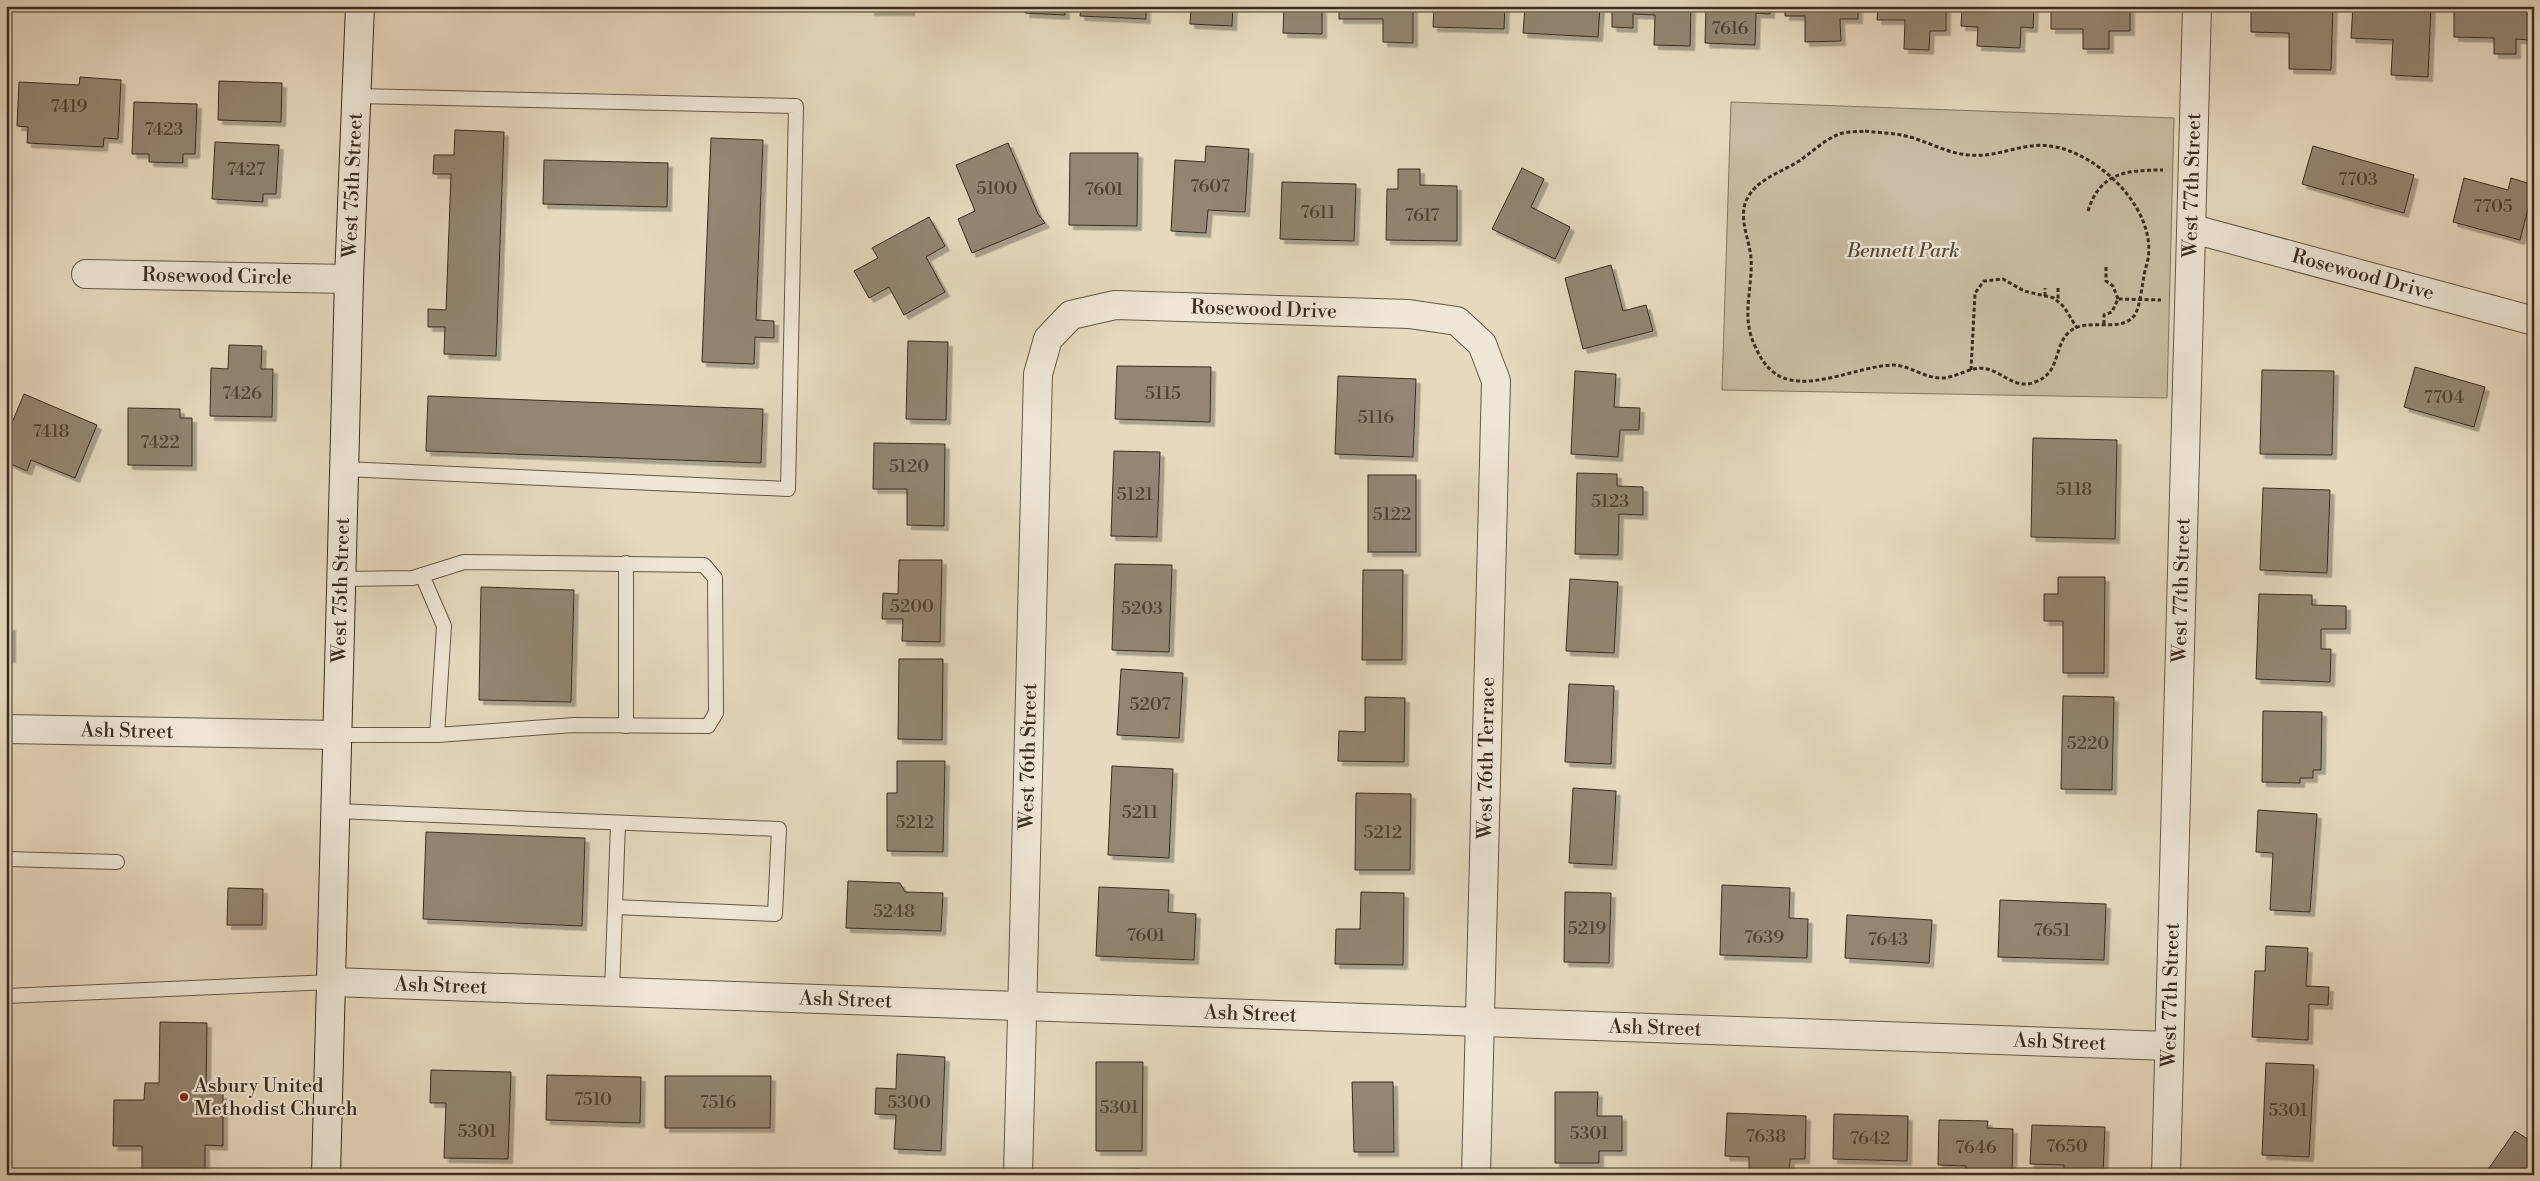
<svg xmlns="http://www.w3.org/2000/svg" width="2540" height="1181" font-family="'Libre Bodoni',serif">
<defs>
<filter id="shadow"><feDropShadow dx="4.5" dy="4.5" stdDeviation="0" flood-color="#0004"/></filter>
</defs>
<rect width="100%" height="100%" fill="#e6d9c0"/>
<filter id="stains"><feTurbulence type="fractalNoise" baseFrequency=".004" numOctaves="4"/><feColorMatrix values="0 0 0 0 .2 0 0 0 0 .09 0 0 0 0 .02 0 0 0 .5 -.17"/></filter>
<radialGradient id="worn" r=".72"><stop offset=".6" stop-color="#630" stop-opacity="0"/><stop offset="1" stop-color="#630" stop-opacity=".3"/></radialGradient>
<!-- green -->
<path fill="#c9bca4" stroke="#827461" d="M 1731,102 L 2174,118 L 2167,398 L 1722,390 Z"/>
<!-- building -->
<g fill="#938672" stroke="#3a2c1e" filter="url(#shadow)">
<rect x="870" y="6" width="40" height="5"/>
<path d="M 1026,6 L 1065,6 L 1065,15 L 1025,13 Z"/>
<path d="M 1081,6 L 1146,6 L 1146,19 L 1080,16 Z"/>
<path d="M 1191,6 L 1233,6 L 1232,26 L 1190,24 Z"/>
<path d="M 1284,6 L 1322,6 L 1322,34 L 1283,33 Z"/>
<path d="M 1339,6 L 1413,6 L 1413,43 L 1383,42 L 1383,19 L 1339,19 Z"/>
<path d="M 1434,6 L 1505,6 L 1504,29 L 1433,27 Z"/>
<path d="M 1525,6 L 1600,6 L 1598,37 L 1523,33 Z"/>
<path d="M 1612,6 L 1691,6 L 1690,46 L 1654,45 L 1655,15 L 1633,14 L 1633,28 L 1612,27 Z"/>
<path d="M 1706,6 L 1770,6 L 1770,14 L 1756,13 L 1755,45 L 1705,43 Z"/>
<path d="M 1785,6 L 1858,6 L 1858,19 L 1840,19 L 1841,41 L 1805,42 L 1805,16 L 1785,16 Z"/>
<path d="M 1878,6 L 1946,6 L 1946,31 L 1930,31 L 1929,50 L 1904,49 L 1905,20 L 1877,20 Z"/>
<path d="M 1962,6 L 2034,6 L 2033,28 L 2021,27 L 2020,48 L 1977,46 L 1978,27 L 1961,26 Z"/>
<path d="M 2051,6 L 2130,6 L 2130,31 L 2109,31 L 2109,49 L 2083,49 L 2083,29 L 2051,29 Z"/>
<path d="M 2251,6 L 2333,6 L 2331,70 L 2289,69 L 2289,33 L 2251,32 Z"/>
<path d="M 2353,6 L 2431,6 L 2428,77 L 2391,75 L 2393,40 L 2351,38 Z"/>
<path d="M 2454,6 L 2529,6 L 2529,40 L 2516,39 L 2516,54 L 2494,54 L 2494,38 L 2454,37 Z"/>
<path d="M 80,77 L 121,80 L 118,139 L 104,138 L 103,147 L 27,143 L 28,127 L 17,126 L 19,82 L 79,85 Z"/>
<path d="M 219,81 L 282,83 L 281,122 L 218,120 Z"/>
<path d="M 134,102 L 197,104 L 195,154 L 183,154 L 183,163 L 149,162 L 149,154 L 132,154 Z"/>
<path d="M 455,130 L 504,132 L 496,356 L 444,354 L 445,327 L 428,327 L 428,309 L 446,310 L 451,174 L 433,174 L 434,155 L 454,155 Z"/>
<path d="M 711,138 L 763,140 L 756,320 L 774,321 L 774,338 L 755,337 L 754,364 L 702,362 Z"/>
<path d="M 215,142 L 279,145 L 276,194 L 263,194 L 263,202 L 212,199 Z"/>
<path d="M 1008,143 L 1038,214 L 1045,223 L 972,253 L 958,219 L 975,211 L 956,165 Z"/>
<path d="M 1206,146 L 1249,149 L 1245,212 L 1208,210 L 1206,233 L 1171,231 L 1175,160 L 1205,162 Z"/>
<path d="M 2313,146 L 2414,175 L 2404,213 L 2302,184 Z"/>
<path d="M 1070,153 L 1138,153 L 1137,226 L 1069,225 Z"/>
<path d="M 544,160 L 668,163 L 667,207 L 543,204 Z"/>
<path d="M 1522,168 L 1544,179 L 1531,207 L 1570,227 L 1555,259 L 1492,229 Z"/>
<path d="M 1398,169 L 1420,169 L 1420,185 L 1457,186 L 1457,241 L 1386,240 L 1387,189 L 1398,189 Z"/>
<path d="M 2464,178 L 2508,190 L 2511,178 L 2534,185 L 2520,240 L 2453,222 Z"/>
<path d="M 1282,182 L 1356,184 L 1354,241 L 1280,239 Z"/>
<path d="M 929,217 L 945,246 L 926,257 L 945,292 L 904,315 L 889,287 L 869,298 L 854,271 L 878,258 L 872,248 Z"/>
<path d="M 1611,265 L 1623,311 L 1646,305 L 1653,331 L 1583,349 L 1565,278 Z"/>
<path d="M 908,341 L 948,342 L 946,420 L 906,419 Z"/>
<path d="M 229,345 L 262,346 L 261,369 L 273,369 L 272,417 L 210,416 L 211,368 L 228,369 Z"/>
<path d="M 1117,366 L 1211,367 L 1210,422 L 1115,419 Z"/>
<path d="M 2415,367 L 2485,387 L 2474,427 L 2404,407 Z"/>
<path d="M 2262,370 L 2334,371 L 2332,455 L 2260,454 Z"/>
<path d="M 1575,371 L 1616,374 L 1614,407 L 1640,408 L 1639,430 L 1620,430 L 1618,457 L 1571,454 Z"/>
<path d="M 1338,376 L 1416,379 L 1413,457 L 1335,454 Z"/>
<path d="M 24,394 L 97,425 L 75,478 L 31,460 L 27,471 L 6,462 L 6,437 Z"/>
<path d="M 428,396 L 763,409 L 761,463 L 426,451 Z"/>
<path d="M 128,408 L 180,409 L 180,418 L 192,418 L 192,466 L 128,465 Z"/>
<path d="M 2033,438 L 2117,440 L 2115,539 L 2031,537 Z"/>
<path d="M 874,443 L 945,444 L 944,526 L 907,525 L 907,489 L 873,489 Z"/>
<path d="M 1114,451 L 1160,452 L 1157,537 L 1111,536 Z"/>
<path d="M 1577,473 L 1617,474 L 1617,486 L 1643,487 L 1643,515 L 1619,514 L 1618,555 L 1575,554 Z"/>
<rect x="1368" y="475" width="48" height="77"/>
<path d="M 2263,488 L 2330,490 L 2327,573 L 2260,570 Z"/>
<path d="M 899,560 L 942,560 L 940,642 L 902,641 L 903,619 L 882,619 L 883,593 L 898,594 Z"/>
<path d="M 1115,564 L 1172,565 L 1169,652 L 1112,650 Z"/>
<path d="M 1363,570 L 1403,570 L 1402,660 L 1362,660 Z"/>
<path d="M 2058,577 L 2105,577 L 2104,673 L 2063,673 L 2063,621 L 2044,621 L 2044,594 L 2058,594 Z"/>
<path d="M 1570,579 L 1618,582 L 1614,653 L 1566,651 Z"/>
<path d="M 481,587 L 574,590 L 571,702 L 479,700 Z"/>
<path d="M 2259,594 L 2312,595 L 2312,605 L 2346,606 L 2346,629 L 2321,629 L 2321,649 L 2331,649 L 2330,682 L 2256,679 Z"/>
<rect x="6" y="626" width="5" height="32"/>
<path d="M 899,659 L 943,659 L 942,740 L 898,739 Z"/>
<path d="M 1121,669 L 1183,673 L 1179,738 L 1117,735 Z"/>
<path d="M 1569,684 L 1614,686 L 1611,764 L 1565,762 Z"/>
<path d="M 2063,696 L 2114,697 L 2112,790 L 2061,789 Z"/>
<path d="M 1365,697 L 1405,698 L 1404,762 L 1338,761 L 1339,731 L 1365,732 Z"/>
<path d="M 2263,711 L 2322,712 L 2321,770 L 2313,770 L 2313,778 L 2300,778 L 2300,783 L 2262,782 Z"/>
<path d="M 897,761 L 945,761 L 943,852 L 887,851 L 887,793 L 897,793 Z"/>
<path d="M 1112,766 L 1173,769 L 1169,858 L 1108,855 Z"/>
<path d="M 1573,788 L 1616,791 L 1612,865 L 1569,863 Z"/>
<path d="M 1356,793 L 1411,794 L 1410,870 L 1355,870 Z"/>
<path d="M 2258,810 L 2317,814 L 2310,912 L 2270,910 L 2273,853 L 2256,852 Z"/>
<path d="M 426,832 L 585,838 L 582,926 L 423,919 Z"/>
<path d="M 848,881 L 900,883 L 905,892 L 943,893 L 941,931 L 846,928 Z"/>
<path d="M 1722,885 L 1790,888 L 1789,918 L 1808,919 L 1807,958 L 1720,955 Z"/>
<path d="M 1099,887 L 1169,890 L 1168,912 L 1196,914 L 1194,960 L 1096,956 Z"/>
<path d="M 228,888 L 263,889 L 262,925 L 227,925 Z"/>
<path d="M 1361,892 L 1404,893 L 1403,965 L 1335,964 L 1336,929 L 1360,929 Z"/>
<path d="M 1565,892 L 1611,893 L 1609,963 L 1564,962 Z"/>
<path d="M 2000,900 L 2106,904 L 2104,960 L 1998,957 Z"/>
<path d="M 1847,915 L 1932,920 L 1929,963 L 1845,958 Z"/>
<path d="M 2266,946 L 2308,948 L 2306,986 L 2329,987 L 2328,1005 L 2309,1004 L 2308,1040 L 2252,1037 L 2255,971 L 2265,971 Z"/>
<path d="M 160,1022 L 207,1023 L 206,1094 L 223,1094 L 223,1146 L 205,1145 L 205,1175 L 142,1175 L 142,1146 L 113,1146 L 114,1100 L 144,1100 L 145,1083 L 159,1083 Z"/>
<path d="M 897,1054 L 945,1057 L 941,1151 L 894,1149 L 896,1115 L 875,1114 L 876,1088 L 896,1089 Z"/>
<path d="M 1096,1062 L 1143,1062 L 1142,1151 L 1096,1151 Z"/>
<path d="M 2266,1063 L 2314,1065 L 2309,1157 L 2262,1155 Z"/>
<path d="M 431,1070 L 511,1072 L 508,1159 L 444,1158 L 446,1103 L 430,1103 Z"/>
<path d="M 547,1075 L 641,1077 L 640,1123 L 546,1120 Z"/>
<path d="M 665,1076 L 771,1076 L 770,1128 L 665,1128 Z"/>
<path d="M 1352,1082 L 1393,1082 L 1394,1152 L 1354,1152 Z"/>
<path d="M 1555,1092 L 1598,1092 L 1597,1116 L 1622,1116 L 1622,1151 L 1599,1151 L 1599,1163 L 1555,1163 Z"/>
<path d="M 1727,1113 L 1806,1116 L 1805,1159 L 1790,1159 L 1789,1175 L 1749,1175 L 1749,1157 L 1725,1156 Z"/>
<path d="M 1834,1114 L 1908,1116 L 1907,1161 L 1833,1159 Z"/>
<path d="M 1939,1120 L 1988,1121 L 1987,1128 L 2013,1129 L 2012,1175 L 1966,1175 L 1966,1166 L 1938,1165 Z"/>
<path d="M 2032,1125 L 2105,1127 L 2103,1175 L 2064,1175 L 2064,1165 L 2030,1164 Z"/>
<path d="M 2515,1131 L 2534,1143 L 2534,1171 L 2531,1175 L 2484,1175 Z"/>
<path d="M 1140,1169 L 1140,1175 L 1090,1175 L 1090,1170 Z"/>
<path d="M 887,1170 L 938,1171 L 938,1175 L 887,1175 Z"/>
<path d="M 1390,1171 L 1390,1175 L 1348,1175 L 1348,1173 Z"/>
</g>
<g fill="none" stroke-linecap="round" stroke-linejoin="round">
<defs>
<g id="lane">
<path d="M 344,469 L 788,489 L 796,106 L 357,96"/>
<path d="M 422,575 L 444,626 L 437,735"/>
<path d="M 626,726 L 626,563"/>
<path d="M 337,735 L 437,735 L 574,725 L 708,726 L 716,713 L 715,578 L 704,565 L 464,562 L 413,578 L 341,579"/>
<path d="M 336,811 L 779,829 L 775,914 L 615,907"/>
<path d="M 6,859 L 117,862"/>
<path d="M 612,991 L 618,823"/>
<path d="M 6,996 L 332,982"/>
</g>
<g id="street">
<path id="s1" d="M 2193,229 L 2534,321"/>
<path id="s2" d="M 86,274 L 349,279"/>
<path id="s3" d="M 6,729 L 337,735"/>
<path id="s4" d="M 332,982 L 2169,1046"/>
<path id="s5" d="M 1018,1175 L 1038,374 L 1048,339 L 1071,315 L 1115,305 L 1409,314 L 1457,321 L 1482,344 L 1496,381 L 1476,1175"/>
<path id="s6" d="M 2166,1175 L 2197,6"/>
</g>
<g id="secondary">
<path id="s7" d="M 326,1175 L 349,279 L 360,6"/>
</g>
</defs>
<!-- lane casing -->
<use href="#lane" stroke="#655746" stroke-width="16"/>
<!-- street casing -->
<use href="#street" stroke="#655746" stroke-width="30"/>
<!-- secondary casing -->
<use href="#secondary" stroke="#3a2c1e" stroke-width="30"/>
<!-- path -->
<g stroke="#3a2c1e" stroke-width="3" stroke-dasharray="4 2.5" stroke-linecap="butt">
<path d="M 1865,131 C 1880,133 1896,133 1910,137 C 1931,143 1949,154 1970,155 C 1998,158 2022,142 2050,146 C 2099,152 2163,214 2146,267 C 2142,280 2141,307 2134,316 C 2119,334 2088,316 2069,332 C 2053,347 2061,373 2035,382 C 2016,390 2004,373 1987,369 C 1973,365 1958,377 1943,378 C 1926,379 1911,366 1894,365 C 1858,365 1802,397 1772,371 C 1764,364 1760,357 1756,348 C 1740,318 1753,289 1751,258 C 1749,237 1737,216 1748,197 C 1759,178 1782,172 1799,161 C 1811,153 1823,141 1837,135 C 1845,131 1856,132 1865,131 Z"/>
<path d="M 2088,211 C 2100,172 2127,170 2163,170"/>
<path d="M 2106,267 L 2106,281 L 2113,286 L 2118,299"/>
<path d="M 2058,288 L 2058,300"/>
<path d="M 2045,296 L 2045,288"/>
<path d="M 2104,324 L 2104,315 L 2112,312 L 2118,299 L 2161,300"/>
<path d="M 1971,370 L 1975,293 L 1984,281 L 2003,279 L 2024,291 L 2054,298 L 2064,307 L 2077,328"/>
</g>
<!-- lane -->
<use href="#lane" stroke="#efe6d6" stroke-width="14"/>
<!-- street -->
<use href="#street" stroke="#efe6d6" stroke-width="28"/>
<!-- secondary -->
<use href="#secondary" stroke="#efe6d6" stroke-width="28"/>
</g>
<!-- markers -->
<circle fill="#8f2418" stroke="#efe6d6" stroke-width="2" cx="184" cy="1097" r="5"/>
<g text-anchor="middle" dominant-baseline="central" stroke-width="4.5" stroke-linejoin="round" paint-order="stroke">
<!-- number labels -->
<g font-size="18" fill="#504233">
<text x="1730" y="28">7616</text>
<text x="69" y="106">7419</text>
<text x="164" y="129">7423</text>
<text x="246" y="169">7427</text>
<text x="2358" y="179">7703</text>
<text x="1210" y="186">7607</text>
<text x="997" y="188">5100</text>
<text x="1104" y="189">7601</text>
<text x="2493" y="206">7705</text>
<text x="1318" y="212">7611</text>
<text x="1422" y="215">7617</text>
<text x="242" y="393">7426</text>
<text x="1163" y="393">5115</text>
<text x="2444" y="397">7704</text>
<text x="1376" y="417">5116</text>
<text x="51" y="431">7418</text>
<text x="160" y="442">7422</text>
<text x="909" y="466">5120</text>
<text x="2074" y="489">5118</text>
<text x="1135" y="494">5121</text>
<text x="1610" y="501">5123</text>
<text x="1392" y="514">5122</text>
<text x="912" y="606">5200</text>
<text x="1142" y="608">5203</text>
<text x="1150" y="704">5207</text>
<text x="2088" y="743">5220</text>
<text x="1140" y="812">5211</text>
<text x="915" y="822">5212</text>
<text x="1383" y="832">5212</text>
<text x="894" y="911">5248</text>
<text x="1587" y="928">5219</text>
<text x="2052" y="930">7651</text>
<text x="1146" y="935">7601</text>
<text x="1764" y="937">7639</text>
<text x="1888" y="939">7643</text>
<text x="593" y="1099">7510</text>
<text x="718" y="1102">7516</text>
<text x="909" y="1102">5300</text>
<text x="1119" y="1107">5301</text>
<text x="2288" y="1110">5301</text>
<text x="477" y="1131">5301</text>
<text x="1589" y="1133">5301</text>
<text x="1766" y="1136">7638</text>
<text x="1870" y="1138">7642</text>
<text x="2067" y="1146">7650</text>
<text x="1976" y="1147">7646</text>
</g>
<!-- street labels -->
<g font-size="20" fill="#3a2c1e" stroke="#efe6d6">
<text stroke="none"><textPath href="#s7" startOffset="990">West 75th Street</textPath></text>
<text stroke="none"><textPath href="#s6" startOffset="990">West 77th Street</textPath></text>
<text stroke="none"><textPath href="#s1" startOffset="176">Rosewood Drive</textPath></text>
<text stroke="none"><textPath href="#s2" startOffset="131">Rosewood Circle</textPath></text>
<text stroke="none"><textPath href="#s5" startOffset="1065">Rosewood Drive</textPath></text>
<text stroke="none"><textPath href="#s7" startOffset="585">West 75th Street</textPath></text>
<text stroke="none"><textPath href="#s6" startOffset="585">West 77th Street</textPath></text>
<text stroke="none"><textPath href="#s3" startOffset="121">Ash Street</textPath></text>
<text stroke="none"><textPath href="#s5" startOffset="419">West 76th Street</textPath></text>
<text transform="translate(1487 758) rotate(-89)">West 76th Terrace</text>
<text stroke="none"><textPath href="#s4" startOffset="109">Ash Street</textPath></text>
<text stroke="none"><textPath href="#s6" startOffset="180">West 77th Street</textPath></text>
<text stroke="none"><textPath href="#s4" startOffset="514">Ash Street</textPath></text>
<text stroke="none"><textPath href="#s4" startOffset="919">Ash Street</textPath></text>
<text stroke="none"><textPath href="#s4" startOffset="1324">Ash Street</textPath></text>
<text stroke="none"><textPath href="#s4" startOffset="1729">Ash Street</textPath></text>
</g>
<!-- park labels -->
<g font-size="20" font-style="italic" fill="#574939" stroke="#efe6d6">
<text x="1903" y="251">Bennett Park</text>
</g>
<!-- poi labels -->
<g font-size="20" fill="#3a2c1e" stroke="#efe6d6" text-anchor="start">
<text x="194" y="1086">Asbury United<tspan x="194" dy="23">Methodist Church</tspan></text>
</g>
</g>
<!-- margin -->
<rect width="2540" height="1181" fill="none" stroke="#e6d9c0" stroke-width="25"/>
<rect x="8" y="8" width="2525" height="1166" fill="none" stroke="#3a2c1e" stroke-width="2.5"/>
<rect x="12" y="12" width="2515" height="1156" fill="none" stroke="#3a2c1e"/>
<rect width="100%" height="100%" filter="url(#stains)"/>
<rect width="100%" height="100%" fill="url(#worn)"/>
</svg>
